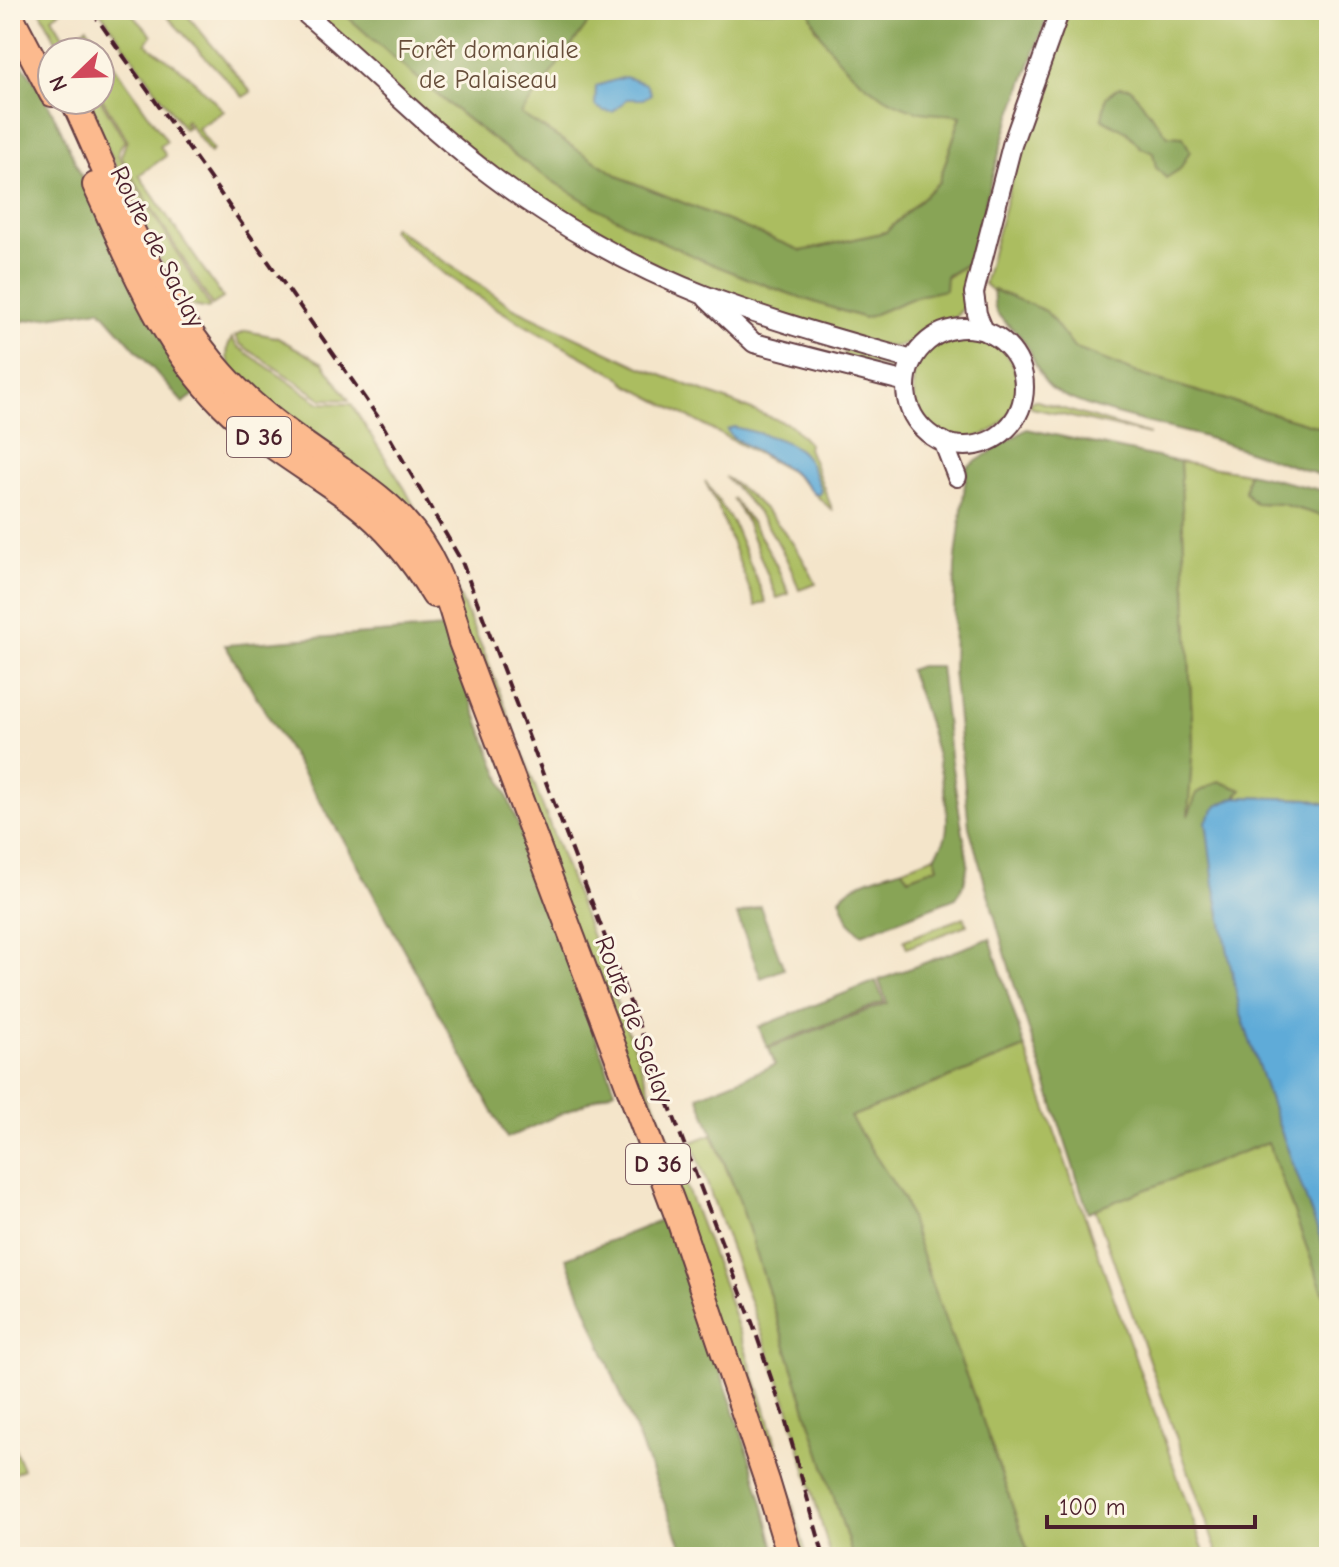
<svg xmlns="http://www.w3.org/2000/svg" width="1339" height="1567" font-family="'Comic Neue',sans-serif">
<rect width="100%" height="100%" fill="#fcf5e5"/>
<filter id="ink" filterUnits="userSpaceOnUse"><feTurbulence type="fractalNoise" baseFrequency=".0125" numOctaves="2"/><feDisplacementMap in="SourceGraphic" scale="16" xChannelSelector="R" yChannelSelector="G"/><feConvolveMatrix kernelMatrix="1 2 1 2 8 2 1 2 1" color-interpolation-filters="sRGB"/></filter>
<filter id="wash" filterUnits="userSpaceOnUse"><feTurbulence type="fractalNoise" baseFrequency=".006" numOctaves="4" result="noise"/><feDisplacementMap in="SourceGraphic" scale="32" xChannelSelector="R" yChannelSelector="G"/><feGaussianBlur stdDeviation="1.8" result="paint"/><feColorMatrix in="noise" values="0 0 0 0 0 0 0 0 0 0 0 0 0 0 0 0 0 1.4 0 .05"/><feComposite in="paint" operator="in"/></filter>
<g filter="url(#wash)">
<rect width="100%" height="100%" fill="#f4e5ca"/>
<!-- green -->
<g fill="#abbd61" stroke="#7a6e46" stroke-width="2">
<path d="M 40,10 L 62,10 L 52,17 L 64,37 L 67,36 L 72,52 L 62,52 Z"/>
<path d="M 99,10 L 128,10 L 152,35 L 146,44 L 186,73 L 224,111 L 198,128 L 213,150 L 210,153 L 186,120 L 184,122 L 188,127 L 184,129 Z"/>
<path d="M 161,10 L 183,10 L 251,92 L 243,97 Z"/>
<path d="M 306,10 L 340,10 C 402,65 464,121 533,168 C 634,237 749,284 865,318 L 918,296 L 975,259 C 971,277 970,309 952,319 C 945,323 937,325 930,329 C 919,336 912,345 898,346 C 880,349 857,338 840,333 C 721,300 607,248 506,177 C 435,127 371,67 306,10 Z"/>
<path d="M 598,10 L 809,10 L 817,31 L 917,111 L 961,115 L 939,182 L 886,232 L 802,251 L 622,178 L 520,114 Z"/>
<path d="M 1070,10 L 1329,10 L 1329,430 L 1145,376 L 1074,348 L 1045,311 L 994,291 L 994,293 L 984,284 L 1026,125 Z"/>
<path d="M 87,27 L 167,141 L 160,146 L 166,156 L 139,175 L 223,298 L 212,305 L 133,178 L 121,156 L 127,140 L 100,95 L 100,52 L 75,52 L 70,39 Z"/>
<path d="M 100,99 L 125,141 L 119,148 L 118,156 L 210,307 L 208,309 L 193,306 L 174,289 L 85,100 Z"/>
<path d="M 393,227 L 514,308 L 638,366 L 791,425 L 809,444 L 808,448 L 833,511 L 790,471 L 626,384 L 620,377 C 539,334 458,292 391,230 Z"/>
<path d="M 246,331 L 276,337 L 323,363 L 349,400 L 322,399 L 240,344 L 235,336 Z"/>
<circle cx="965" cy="386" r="52"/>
<path d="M 232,338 L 237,346 L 320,403 L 351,404 L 405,489 L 450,575 L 487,659 L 727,1294 L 769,1420 L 807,1557 L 796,1557 L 461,623 L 318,443 L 234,375 L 227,357 L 228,346 Z"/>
<path d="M 846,350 L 898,363 L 898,370 L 846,358 L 843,355 Z"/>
<path d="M 1034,400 L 1150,435 L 1032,408 L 1029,403 Z"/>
<path d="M 1180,462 L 1248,473 L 1245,492 L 1254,503 L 1282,504 L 1329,518 L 1329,805 L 1308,799 L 1236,797 L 1241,791 L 1187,821 L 1193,743 Z"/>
<path d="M 725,477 C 766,504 795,539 816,584 L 799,590 C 784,544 759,510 725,477 Z"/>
<path d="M 705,481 L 733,523 L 766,602 L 756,606 L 718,507 Z"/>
<path d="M 732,498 C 758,528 774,557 789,594 L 777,598 L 745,519 Z"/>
<path d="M 935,856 L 938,867 L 907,878 L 903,868 Z"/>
<path d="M 964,917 L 967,925 L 907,948 L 904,940 Z"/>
<path d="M 1025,1048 L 1206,1557 L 1030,1557 L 978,1407 L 930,1280 L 928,1268 L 850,1117 Z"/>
<path d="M 712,1134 L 740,1202 L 853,1557 L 831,1557 L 786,1400 L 692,1142 Z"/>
<path d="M 1268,1142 L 1329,1308 L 1329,1557 L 1219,1557 L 1095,1209 Z"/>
<path d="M 10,1437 L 23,1469 L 10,1476 Z"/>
</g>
<!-- forest -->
<g fill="#88a457" stroke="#696241" stroke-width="2">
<path d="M 340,10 L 598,10 L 521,114 L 622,178 L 802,251 L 886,232 L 939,182 L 961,116 C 947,113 930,115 917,111 C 869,97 826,56 809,10 L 1050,10 L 1007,127 L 987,195 L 975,259 L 946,276 L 945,290 L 918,296 L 865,318 C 749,284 634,237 533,168 C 465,121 402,65 340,10 Z"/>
<path d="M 10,55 C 44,75 75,166 94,204 C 126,268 164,329 198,392 L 183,403 L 100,309 L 10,323 Z"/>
<path d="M 1119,87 L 1130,88 L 1168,136 L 1183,137 L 1190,151 L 1180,169 L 1166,178 L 1156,168 L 1153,153 L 1140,147 L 1127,132 L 1102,119 L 1106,97 Z"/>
<path d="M 994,290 L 1046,311 L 1074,348 L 1145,376 L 1329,430 L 1329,478 C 1286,464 1244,449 1201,436 C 1166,426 1074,408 1050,387 C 1036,374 1034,355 1023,340 C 1007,319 991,321 994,290 Z"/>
<path d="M 1027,429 L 1180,462 L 1193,743 L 1188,816 L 1197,793 L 1219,781 L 1242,790 L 1236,797 L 1217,806 L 1240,1011 L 1274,1112 L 1329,1261 L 1329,1308 L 1268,1142 L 1088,1212 L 1014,984 L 969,827 L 953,671 L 955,566 L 967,467 Z"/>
<path d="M 1248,473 L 1329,492 L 1329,518 L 1282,504 L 1255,503 L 1245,492 Z"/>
<path d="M 443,628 L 534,866 L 615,1090 L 507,1138 L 346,844 L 225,645 Z"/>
<path d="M 920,666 L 940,666 L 950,756 L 968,863 L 964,884 L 956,898 L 862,934 L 849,922 L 840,898 C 855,880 882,875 903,868 L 908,878 L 938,867 L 935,856 C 939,849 945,842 946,834 C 953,797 924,705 909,670 Z"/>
<path d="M 760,906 L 784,969 L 761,978 L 737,915 Z"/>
<path d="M 990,938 L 1025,1048 L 850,1117 L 904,1200 L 930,1280 L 978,1407 L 1030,1557 L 853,1557 L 740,1202 L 698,1096 L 775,1065 L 769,1048 L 887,1003 L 879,980 Z"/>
<path d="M 876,981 L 884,1002 L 767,1047 L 759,1027 Z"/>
<path d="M 665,1219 C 705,1329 750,1443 777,1557 L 686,1557 L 566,1258 Z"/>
</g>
<!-- water -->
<g fill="#5fabd8" stroke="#546582" stroke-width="2">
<path d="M 625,77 L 646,84 L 651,94 L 643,99 L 627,99 L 613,112 L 604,111 L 595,106 L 596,86 Z"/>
<path d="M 734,427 C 753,432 792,439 804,455 C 812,465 816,478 821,490 L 819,494 L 815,494 L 792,471 L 732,437 L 727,430 Z"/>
<path d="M 1236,797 L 1308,799 L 1329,805 L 1329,1261 L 1274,1112 L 1240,1011 L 1214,884 L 1206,821 L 1217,806 Z"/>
</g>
</g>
<g filter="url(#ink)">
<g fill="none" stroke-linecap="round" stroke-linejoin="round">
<defs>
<g id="minor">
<path d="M 301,10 C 366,64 425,127 493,177 C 554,223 632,267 704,295 C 772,321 842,340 912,360"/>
<path d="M 707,299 L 754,343 L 906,382"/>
<circle cx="965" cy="387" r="59"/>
<path d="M 984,331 L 977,314 L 974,293 L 1012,145 L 1060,10"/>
<path d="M 943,441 L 957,477"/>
</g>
<g id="major">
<path d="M 10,14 L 52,94"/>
<path d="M 73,100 C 116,193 153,294 221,372 C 255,411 297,439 339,468 C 366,487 392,505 413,531 C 437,561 451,605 461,642 L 680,1223 L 767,1481 L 790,1557"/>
<path d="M 95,185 C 131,263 161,343 223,405 C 262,444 311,470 355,503 C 386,527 414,562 434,595"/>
</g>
</defs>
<!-- minor casing -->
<use href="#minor" stroke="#643d43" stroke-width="22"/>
<!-- major casing -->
<use href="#major" stroke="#643d43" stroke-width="28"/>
<!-- minor -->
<use href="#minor" stroke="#fff" stroke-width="18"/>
<!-- major -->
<use href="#major" stroke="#fcba8e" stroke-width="24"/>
<!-- rail -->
<path stroke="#4a1f2b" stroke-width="4" stroke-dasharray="12 6" stroke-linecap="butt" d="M 91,10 L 378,417 L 462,562 L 752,1322 L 785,1419 L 824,1557"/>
</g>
</g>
<g text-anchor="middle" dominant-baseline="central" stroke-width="6" stroke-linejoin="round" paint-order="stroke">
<!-- shield labels -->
<g fill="#fcf5e5" stroke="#7f5f63" stroke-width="2">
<rect x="227" y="417" width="64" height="40" rx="6"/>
<rect x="626" y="1144" width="64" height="40" rx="6"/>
</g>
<g font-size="24" font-weight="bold" fill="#4a1f2b">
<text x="259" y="437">D 36</text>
<text x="658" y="1164">D 36</text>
</g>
<!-- park labels -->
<g font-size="26" fill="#674e3b" stroke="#fcf5e5">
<text x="488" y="50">Forêt domaniale<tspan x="488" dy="30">de Palaiseau</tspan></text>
</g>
<!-- street labels -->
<g font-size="26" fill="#4a1f2b" stroke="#fcf5e5">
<text transform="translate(157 247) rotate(63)">Route de Saclay</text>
<text transform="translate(634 1020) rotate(69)">Route de Saclay</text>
</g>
</g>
<!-- margin -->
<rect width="1339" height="1567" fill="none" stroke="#fcf5e5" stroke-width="40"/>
<!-- north arrow -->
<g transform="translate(76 76) rotate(247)"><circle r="38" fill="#fcf5e5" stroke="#b59f9b" stroke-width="2"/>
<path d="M0-6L14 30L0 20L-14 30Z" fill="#d1495b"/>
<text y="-12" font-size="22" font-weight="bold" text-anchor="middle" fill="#4a1f2b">N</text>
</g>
<!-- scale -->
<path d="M1047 1515v12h208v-12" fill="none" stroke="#4a1f2b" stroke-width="4"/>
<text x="1059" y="1515" font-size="24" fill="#4a1f2b" stroke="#fcf5e5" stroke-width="6" paint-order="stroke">100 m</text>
</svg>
